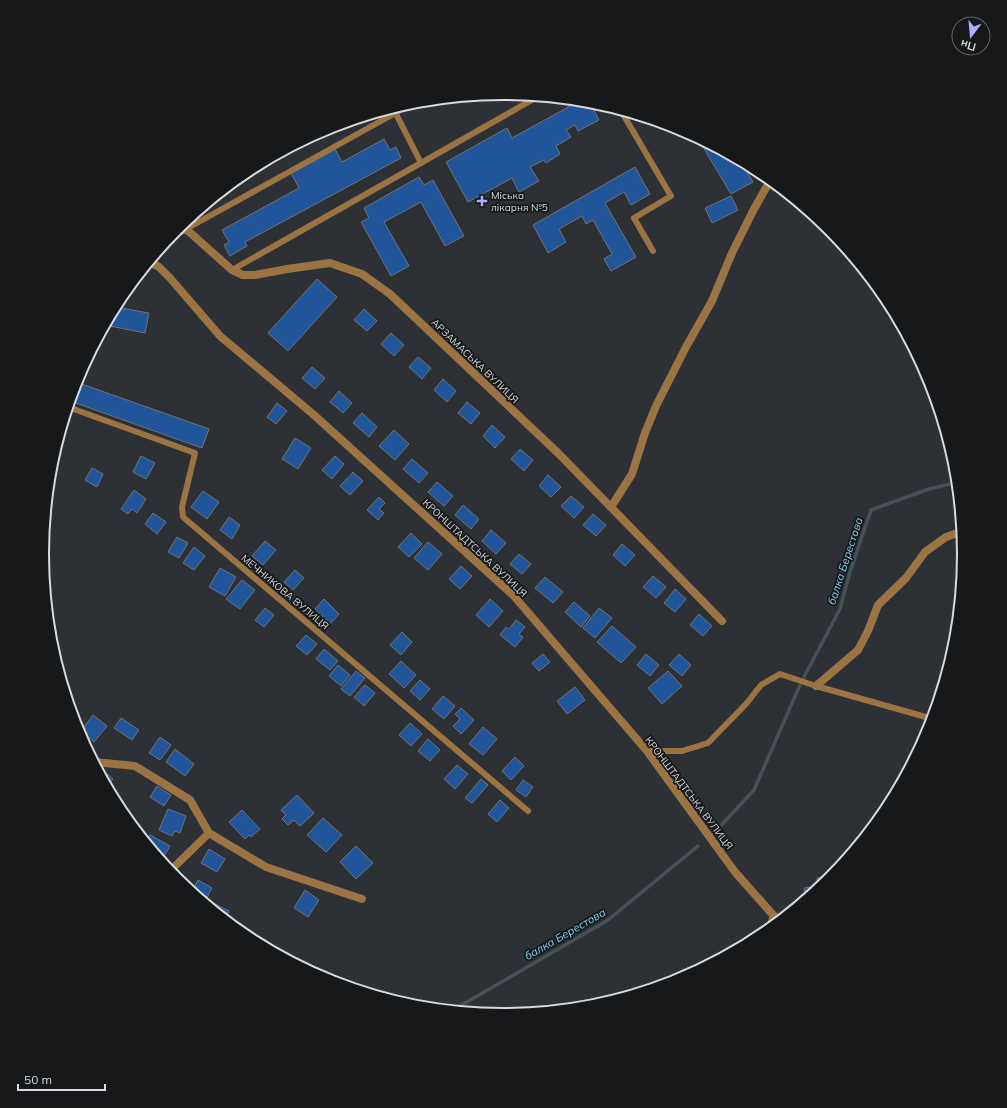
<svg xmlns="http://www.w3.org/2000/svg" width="1007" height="1108" font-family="Mulish,sans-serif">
<rect width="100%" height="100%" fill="#2d3034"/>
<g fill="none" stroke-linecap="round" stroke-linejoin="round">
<!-- stream -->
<g stroke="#465156" stroke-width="3.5">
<path d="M 804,677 L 840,609 L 850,572 L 871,510 L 929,489 L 958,482"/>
<path d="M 713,834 L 754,790 L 800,685"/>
<path d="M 450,1010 L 467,1002 L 608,920 L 698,846"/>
</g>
</g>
<!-- building -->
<g fill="#205699" stroke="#707378">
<path d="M 581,100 L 589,101 L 599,120 L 578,131 L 575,125 L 566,130 L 571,137 L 556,146 L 560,154 L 546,163 L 544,160 L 530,167 L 539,181 L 519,192 L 512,178 L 468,202 L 446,162 L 507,128 L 512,138 Z"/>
<path d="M 680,128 L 695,136 L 688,140 Z"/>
<path d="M 697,137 L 740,160 L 753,182 L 731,194 Z"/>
<path d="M 384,139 L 390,150 L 396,147 L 401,158 L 245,242 L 247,246 L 230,256 L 224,245 L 229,242 L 222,230 L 299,188 L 291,173 L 335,149 L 342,162 Z"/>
<path d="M 635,167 L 650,194 L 631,205 L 624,192 L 605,203 L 636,257 L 611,271 L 604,259 L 612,254 L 593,220 L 586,224 L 582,216 L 559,229 L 566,242 L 548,253 L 533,225 Z"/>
<path d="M 419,177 L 424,185 L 433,180 L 464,236 L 445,246 L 421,202 L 384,222 L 409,266 L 391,276 L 361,222 L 369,218 L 364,208 Z"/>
<path d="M 731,196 L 738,210 L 712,223 L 705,208 Z"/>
<path d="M 797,200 L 823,222 L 822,224 L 793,206 Z"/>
<path d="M 317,279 L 337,297 L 288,351 L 268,333 Z"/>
<path d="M 115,307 L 149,313 L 145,333 L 105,325 Z"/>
<path d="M 364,309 L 377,321 L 367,331 L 354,320 Z"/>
<path d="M 391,333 L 404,345 L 394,356 L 381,344 Z"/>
<path d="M 418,357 L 431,368 L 422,379 L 409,367 Z"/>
<path d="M 312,367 L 325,378 L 315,389 L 302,378 Z"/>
<path d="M 443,379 L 456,391 L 447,402 L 434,390 Z"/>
<path d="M 76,382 L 209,429 L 202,448 L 70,401 Z"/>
<path d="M 339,391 L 352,403 L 343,413 L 330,402 Z"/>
<path d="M 467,402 L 480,413 L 471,424 L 458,413 Z"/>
<path d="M 277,403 L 287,411 L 276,424 L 267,417 Z"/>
<path d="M 362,413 L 377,427 L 369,437 L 353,423 Z"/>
<path d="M 492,425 L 505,437 L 495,448 L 483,436 Z"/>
<path d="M 394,430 L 409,444 L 395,460 L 379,446 Z"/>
<path d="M 295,438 L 311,448 L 298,469 L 282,459 Z"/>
<path d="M 520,449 L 533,460 L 524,471 L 511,459 Z"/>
<path d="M 141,456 L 155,463 L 146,479 L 133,472 Z"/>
<path d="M 335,456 L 344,464 L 332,479 L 322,470 Z"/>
<path d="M 412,459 L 428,473 L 419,483 L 403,469 Z"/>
<path d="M 92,468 L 103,474 L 97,487 L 85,480 Z"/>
<path d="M 353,472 L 363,481 L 350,495 L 340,486 Z"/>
<path d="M 548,475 L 561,487 L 551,497 L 539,486 Z"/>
<path d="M 437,482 L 453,496 L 444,506 L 428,492 Z"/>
<path d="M 134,490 L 146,499 L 137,513 L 132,509 L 128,514 L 121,509 Z"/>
<path d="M 203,491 L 219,502 L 207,519 L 191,507 Z"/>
<path d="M 571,496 L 584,507 L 574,518 L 561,506 Z"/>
<path d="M 379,497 L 385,503 L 379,509 L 384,513 L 378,520 L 367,510 Z"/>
<path d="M 463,505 L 479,519 L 471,529 L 455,515 Z"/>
<path d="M 153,513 L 166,522 L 157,534 L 145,524 Z"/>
<path d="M 593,514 L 606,525 L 596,536 L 583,525 Z"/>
<path d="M 229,517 L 240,525 L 232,539 L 220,530 Z"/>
<path d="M 491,530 L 506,543 L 496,554 L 482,541 Z"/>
<path d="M 411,533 L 422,544 L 409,557 L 398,547 Z"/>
<path d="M 177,537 L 188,543 L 179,558 L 168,552 Z"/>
<path d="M 265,541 L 276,550 L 263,565 L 252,556 Z"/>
<path d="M 428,542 L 442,554 L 428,570 L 414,558 Z"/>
<path d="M 622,544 L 635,555 L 625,566 L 613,555 Z"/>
<path d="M 194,547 L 205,556 L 194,570 L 183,563 Z"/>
<path d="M 519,554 L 531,564 L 522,574 L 510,564 Z"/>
<path d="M 461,566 L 472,576 L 460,589 L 449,579 Z"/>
<path d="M 220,568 L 236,577 L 225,596 L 209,587 Z"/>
<path d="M 295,570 L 304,578 L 293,590 L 284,582 Z"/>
<path d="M 653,576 L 666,587 L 656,598 L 643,587 Z"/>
<path d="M 545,577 L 563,592 L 553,603 L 535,588 Z"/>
<path d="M 242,580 L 255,590 L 240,609 L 226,599 Z"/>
<path d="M 675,589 L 686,599 L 675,612 L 664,603 Z"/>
<path d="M 324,599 L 339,614 L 330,624 L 315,609 Z"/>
<path d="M 490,599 L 503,611 L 489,627 L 476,615 Z"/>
<path d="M 574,602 L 590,616 L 581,627 L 565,612 Z"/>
<path d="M 265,608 L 274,615 L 264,627 L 255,620 Z"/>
<path d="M 599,608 L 612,618 L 595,638 L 583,628 Z"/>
<path d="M 699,614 L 712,626 L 703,636 L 690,625 Z"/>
<path d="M 516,620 L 525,627 L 519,634 L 523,637 L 515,647 L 500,635 L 506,627 L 509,629 Z"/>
<path d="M 612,626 L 636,647 L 621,663 L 597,642 Z"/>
<path d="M 402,632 L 412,642 L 401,655 L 390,645 Z"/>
<path d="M 306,635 L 317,644 L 307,655 L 296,646 Z"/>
<path d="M 324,649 L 338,661 L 330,670 L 316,659 Z"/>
<path d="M 543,654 L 550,662 L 539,671 L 532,663 Z"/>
<path d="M 646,654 L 659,665 L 650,676 L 637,665 Z"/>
<path d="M 679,654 L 691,665 L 682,676 L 669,665 Z"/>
<path d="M 401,661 L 416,675 L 404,688 L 389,674 Z"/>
<path d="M 338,665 L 350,675 L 341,686 L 329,676 Z"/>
<path d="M 356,671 L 365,678 L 350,696 L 341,689 Z"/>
<path d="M 668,671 L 682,686 L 662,704 L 648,688 Z"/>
<path d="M 420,680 L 430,689 L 420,700 L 410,691 Z"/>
<path d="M 365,685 L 375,693 L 364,706 L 354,697 Z"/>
<path d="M 575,687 L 585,700 L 567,714 L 557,701 Z"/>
<path d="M 443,696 L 455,706 L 444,719 L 432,709 Z"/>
<path d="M 461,708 L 474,720 L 461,734 L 453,726 L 460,719 L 455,714 Z"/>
<path d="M 93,715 L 107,726 L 94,742 L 81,731 Z"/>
<path d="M 121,718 L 139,730 L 132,740 L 114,728 Z"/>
<path d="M 410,723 L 422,734 L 411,746 L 399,735 Z"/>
<path d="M 483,727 L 497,739 L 483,755 L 469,744 Z"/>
<path d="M 160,737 L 171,745 L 160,760 L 149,753 Z"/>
<path d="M 428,739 L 440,750 L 430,761 L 418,751 Z"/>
<path d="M 175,749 L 194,764 L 185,776 L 166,762 Z"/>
<path d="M 515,757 L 524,766 L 511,780 L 502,771 Z"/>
<path d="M 457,765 L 468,774 L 455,789 L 444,779 Z"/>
<path d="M 103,771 L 113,779 L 107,786 L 100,774 Z"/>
<path d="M 481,779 L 488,785 L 472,803 L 465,798 Z"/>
<path d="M 523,780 L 533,787 L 526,797 L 516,790 Z"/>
<path d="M 157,786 L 171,795 L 164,806 L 150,797 Z"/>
<path d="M 297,795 L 314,813 L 300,826 L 294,820 L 288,825 L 282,819 L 286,815 L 281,810 Z"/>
<path d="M 500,800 L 509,808 L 497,822 L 488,814 Z"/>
<path d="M 168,809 L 186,816 L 180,833 L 175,831 L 172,836 L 159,830 Z"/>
<path d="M 242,810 L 260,829 L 251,837 L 249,835 L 245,839 L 229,822 Z"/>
<path d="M 323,818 L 342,835 L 326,852 L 307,835 Z"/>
<path d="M 150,835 L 170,846 L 163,858 L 155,853 L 146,842 Z"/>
<path d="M 356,846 L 373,863 L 356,879 L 340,862 Z"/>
<path d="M 209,849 L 225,859 L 217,872 L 201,863 Z"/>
<path d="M 832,876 L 832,878 L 830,880 L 806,900 L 804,888 L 818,886 L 817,878 Z"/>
<path d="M 198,880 L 212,888 L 205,901 L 192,892 Z"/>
<path d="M 305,890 L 319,900 L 308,917 L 294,908 Z"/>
<path d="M 215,904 L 229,911 L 225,920 L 212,909 Z"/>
</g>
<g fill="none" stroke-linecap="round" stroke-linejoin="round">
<!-- lane -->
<g stroke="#9c7343" stroke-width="6">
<path d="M 393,108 L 421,163"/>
<path d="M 620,109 L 671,196 L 634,218 L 653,251"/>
<path d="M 186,229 L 417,101"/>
<path d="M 232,270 L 539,96"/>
<path d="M 68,407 L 195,453 L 182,507 L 183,517 L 528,811"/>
<path d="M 647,751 L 682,751 L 708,743 L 746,704 L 761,685 L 780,674 L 816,686 L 933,719"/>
</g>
<!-- street -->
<g stroke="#9c7343" stroke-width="8">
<path d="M 168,239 L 177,232 L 186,229 L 232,270 L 243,275 L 255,275 L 287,269 L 330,263 L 362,274 L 390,294 L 558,453 L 722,621"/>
<path d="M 148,263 L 158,266 L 170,278 L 220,336 L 314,415 L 513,595 L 647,751 L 735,872 L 774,916 L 781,920"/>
<path d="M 611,507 L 632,474 L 645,433 L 656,406 L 686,347 L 712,301 L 732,253 L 754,209 L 771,179"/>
<path d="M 816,686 L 858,650 L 868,631 L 878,605 L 906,578 L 925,552 L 946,537 L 963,531"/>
<path d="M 94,762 L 135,766 L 190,800 L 209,833 L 266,867 L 362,899"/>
<path d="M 170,871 L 209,833"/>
<path d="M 769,930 L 774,916"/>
</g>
</g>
<!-- markers -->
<path fill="#acaffb" stroke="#161819" stroke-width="1.5" d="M480 195h4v4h4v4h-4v4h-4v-4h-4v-4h4z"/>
<g text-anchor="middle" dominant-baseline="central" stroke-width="3.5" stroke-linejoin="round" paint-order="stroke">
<!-- poi labels -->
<g font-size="10" fill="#d8dadd" stroke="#161819" text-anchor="start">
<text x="491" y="195">Міська<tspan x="491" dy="12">лікарня №5</tspan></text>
</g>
<!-- street labels -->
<g font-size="10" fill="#d8dadd" stroke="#161819">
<text transform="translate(475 361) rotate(44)">АРЗАМАСЬКА ВУЛИЦЯ</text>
<text transform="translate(475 548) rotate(43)">КРОНШТАДТСЬКА ВУЛИЦЯ</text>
<text transform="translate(285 592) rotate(40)">МЕЧНИКОВА ВУЛИЦЯ</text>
<text transform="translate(689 793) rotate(53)">КРОНШТАДТСЬКА ВУЛИЦЯ</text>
</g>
<!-- water labels -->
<g font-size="11" font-style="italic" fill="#84d4f6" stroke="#161819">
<text transform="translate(845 561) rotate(-72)">балка Берестова</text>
<text transform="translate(565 934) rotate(-30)">балка Берестова</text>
</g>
</g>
<!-- crop -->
<path d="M0 0H1007V1108H0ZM49 554a454 454 0 1 1 908 0a454 454 0 1 1-908 0Z" fill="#161819" fill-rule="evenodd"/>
<path fill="none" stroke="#d8dadd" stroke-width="2" d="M49 554a454 454 0 1 1 908 0a454 454 0 1 1-908 0Z"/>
<!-- north arrow -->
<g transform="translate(971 36) rotate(196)"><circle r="19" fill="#161819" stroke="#646667"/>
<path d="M0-3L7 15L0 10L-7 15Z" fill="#acaffb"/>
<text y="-6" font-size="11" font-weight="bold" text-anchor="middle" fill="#d8dadd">Пн</text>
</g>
<!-- scale -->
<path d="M18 1084v6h87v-6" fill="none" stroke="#d8dadd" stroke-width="2"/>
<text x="24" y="1084" font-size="12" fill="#d8dadd" stroke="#161819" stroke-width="3" paint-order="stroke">50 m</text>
</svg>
